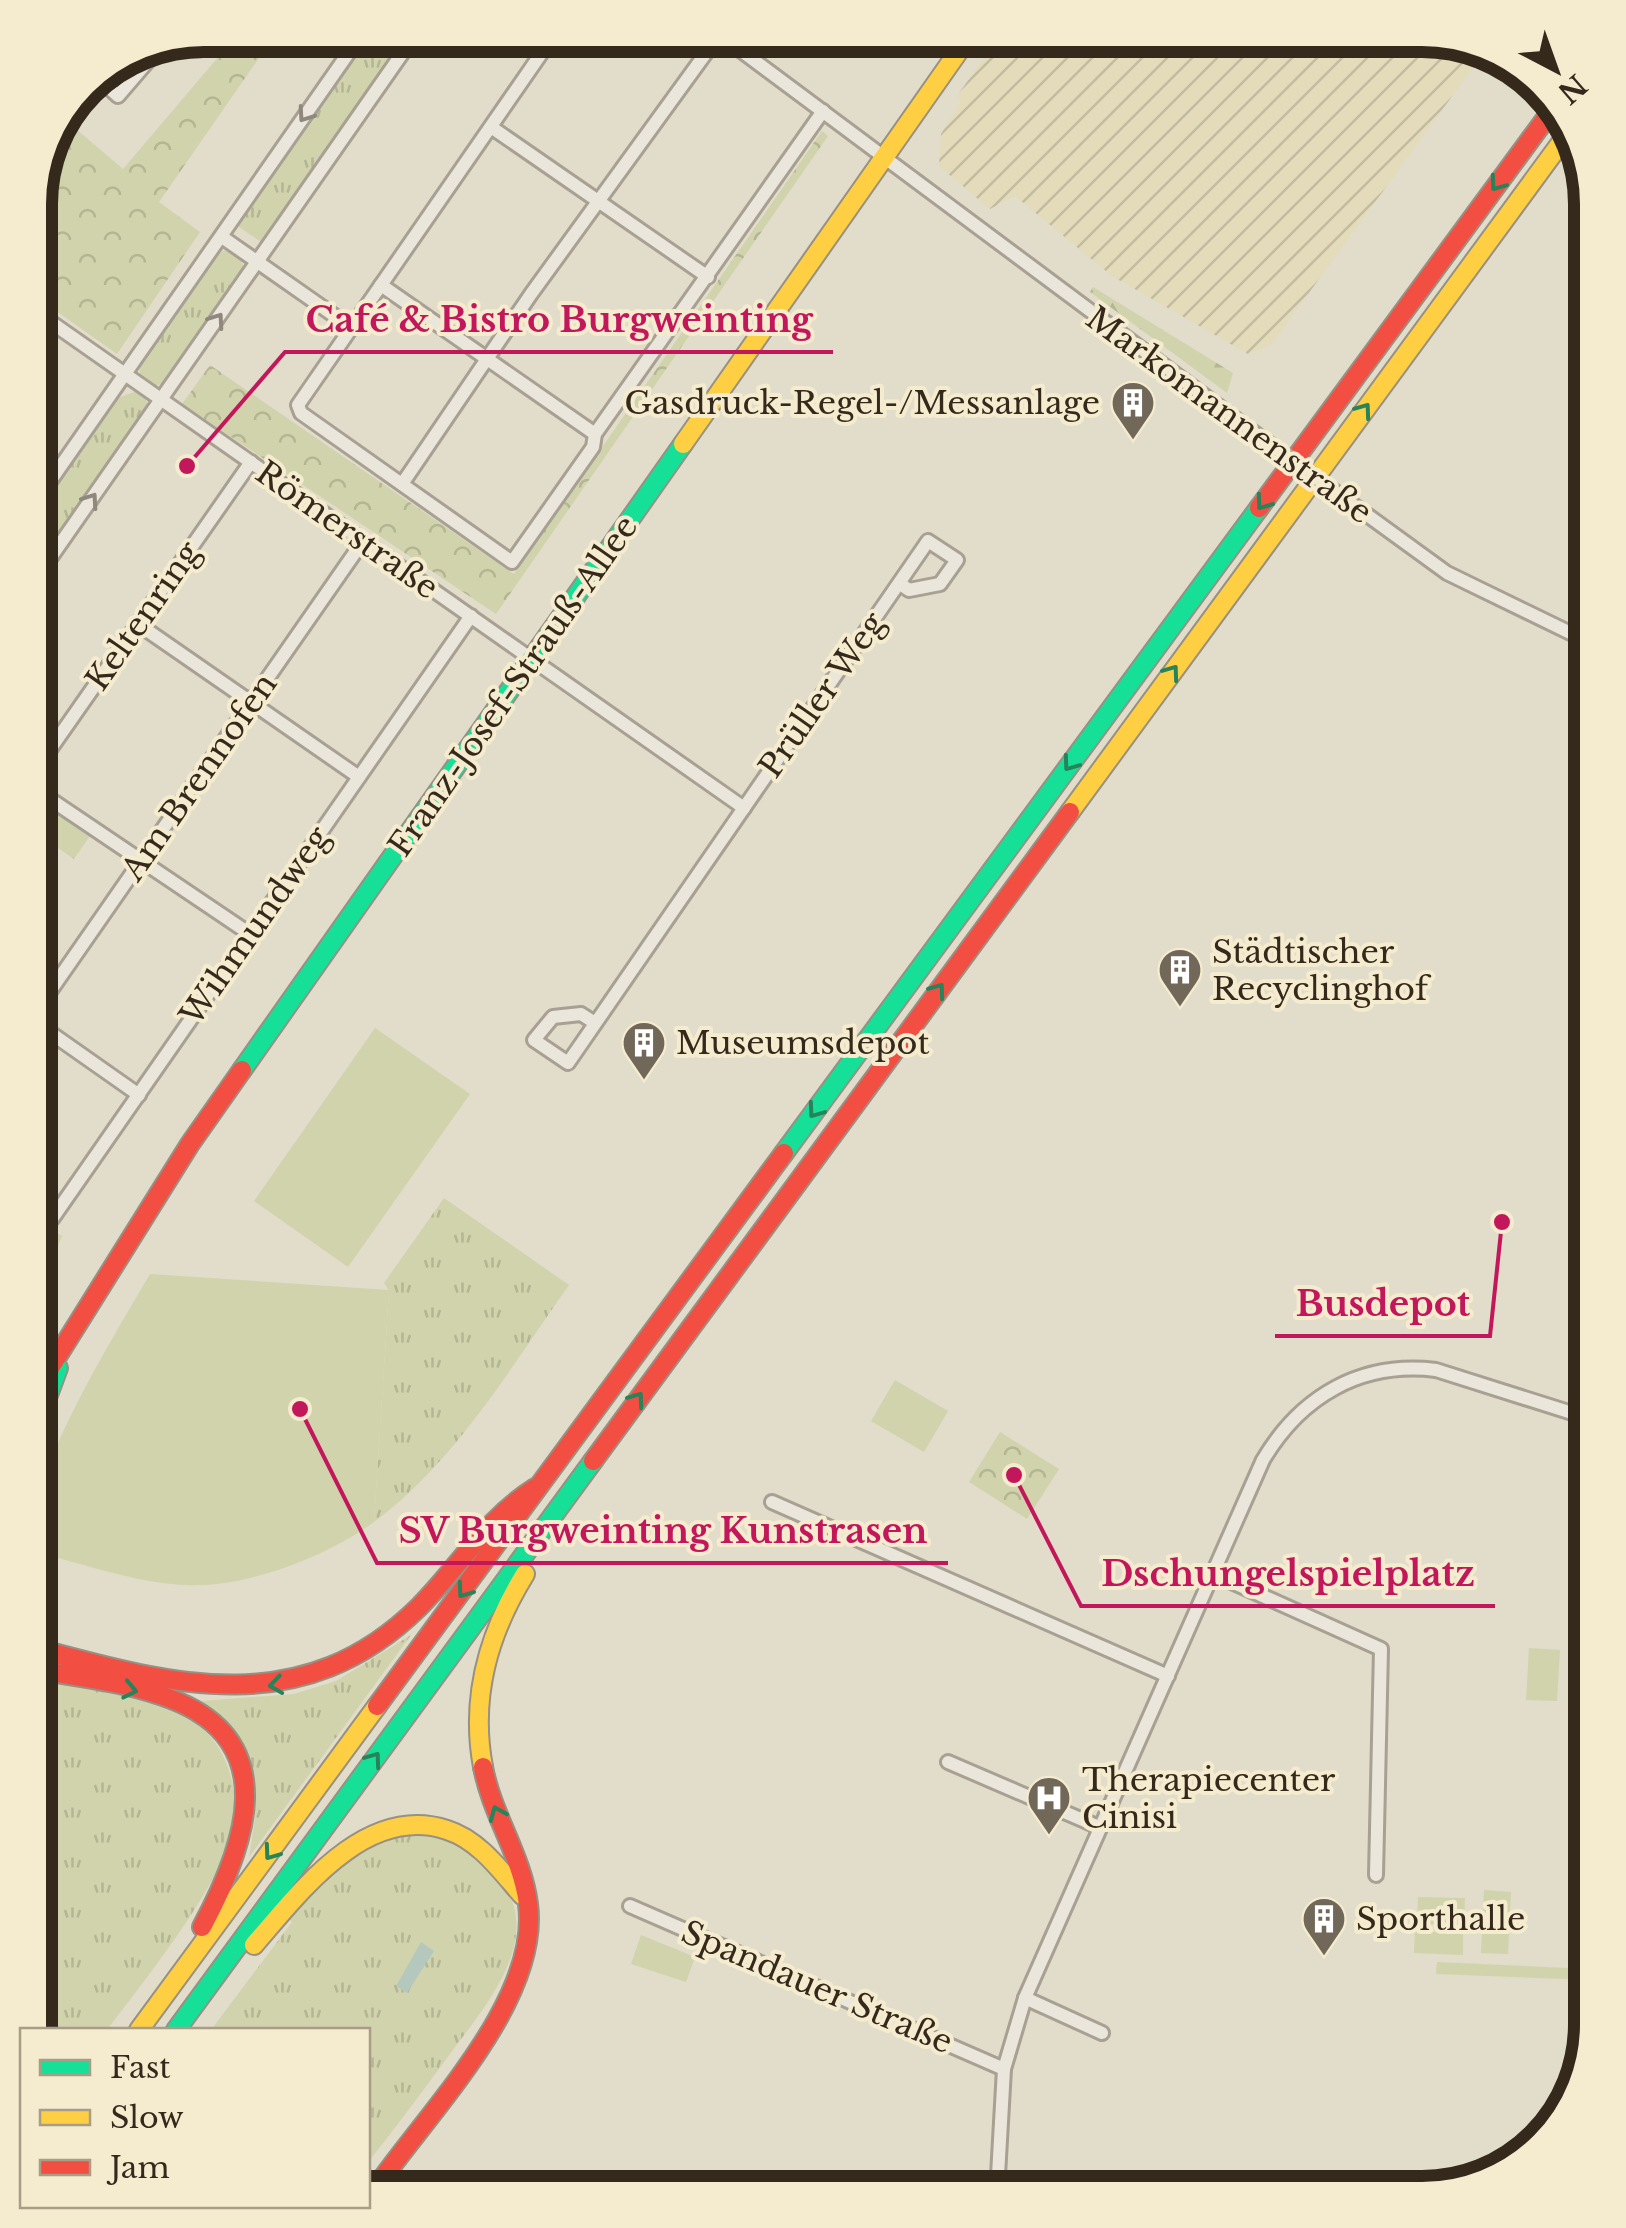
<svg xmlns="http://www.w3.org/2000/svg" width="1626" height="2228" font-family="'Libre Baskerville',serif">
<defs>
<pattern id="farmland-furrows" width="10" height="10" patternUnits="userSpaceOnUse" patternTransform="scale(2.5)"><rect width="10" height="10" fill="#e3dbba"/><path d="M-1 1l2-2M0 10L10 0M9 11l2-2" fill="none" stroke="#c3bc9f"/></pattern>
<pattern id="grass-tufts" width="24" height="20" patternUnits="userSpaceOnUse" patternTransform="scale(2.5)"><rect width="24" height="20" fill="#d1d3ac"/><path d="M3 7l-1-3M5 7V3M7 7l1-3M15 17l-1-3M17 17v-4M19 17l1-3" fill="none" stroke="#b4b593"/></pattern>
<pattern id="forest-firs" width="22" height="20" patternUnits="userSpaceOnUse" patternTransform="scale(2.5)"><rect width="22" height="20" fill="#d1d3ac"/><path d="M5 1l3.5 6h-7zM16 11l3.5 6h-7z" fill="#b4b593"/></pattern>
<pattern id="park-crowns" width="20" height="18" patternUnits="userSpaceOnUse" patternTransform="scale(2.5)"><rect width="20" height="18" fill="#d1d3ac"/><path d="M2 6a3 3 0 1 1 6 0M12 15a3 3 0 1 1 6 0" fill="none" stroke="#b4b593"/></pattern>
</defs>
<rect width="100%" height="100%" fill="#e2dcca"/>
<!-- farmland -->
<path fill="url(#farmland-furrows)" d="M 1000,35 L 1432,35 L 1485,51 L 1271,345 L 1248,354 L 1112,276 L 1015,196 L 990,209 L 939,166 L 941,134 L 961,101 L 957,96 Z"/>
<!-- grass -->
<g fill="url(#grass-tufts)">
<path d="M 368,35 L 409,35 L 264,244 L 236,225 Z"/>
<path d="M 225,250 L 240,257 L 245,270 L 166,382 L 155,386 L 140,375 L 139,362 L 216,255 Z"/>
<path d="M 137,391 L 145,396 L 149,411 L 35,575 L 35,513 L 115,399 Z"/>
<path d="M 37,795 L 92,833 L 74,859 L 35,832 Z"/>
<path d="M 444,1198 L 569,1285 C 510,1368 456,1461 374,1522 L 389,1291 L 384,1283 Z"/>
<path d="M 35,1218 L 62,1236 L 35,1302 Z"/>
<path d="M 411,1635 L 249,1857 C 262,1783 261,1751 201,1701 L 294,1694 L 336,1681 Z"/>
<path d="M 35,1679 C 85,1690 146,1695 191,1721 C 229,1742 242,1796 231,1836 C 217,1890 142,1984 107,2030 L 37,2030 L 35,2023 Z"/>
<path d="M 404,1834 C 453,1837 449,1835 486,1866 C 557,1927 487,2003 447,2058 C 421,2093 395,2129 368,2162 L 368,2030 L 211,2030 L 292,1922 L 288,1918 L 357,1854 Z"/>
</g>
<!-- forest -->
<path fill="url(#forest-firs)" d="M 1093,287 L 1233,373 L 1227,393 L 1090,292 Z"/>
<!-- park -->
<g fill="url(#park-crowns)">
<path d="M 237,35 L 275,35 L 159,202 L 200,232 L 117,354 L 35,296 L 35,268 L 56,238 L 35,223 C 35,189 41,145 62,117 L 123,169 Z"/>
<path d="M 822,131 L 828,136 L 496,614 L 182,404 L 210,365 L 514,574 Z"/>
<path d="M 1000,1432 L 1059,1469 L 1027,1519 L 969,1482 Z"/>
</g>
<!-- garden -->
<g fill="#d1d3ac">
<path d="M 375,1028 L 470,1094 L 348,1267 L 254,1201 Z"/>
<path d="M 150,1274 L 389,1290 L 374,1522 C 326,1557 246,1588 186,1585 C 136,1583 84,1564 35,1552 C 35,1537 33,1519 36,1505 C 54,1433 112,1339 150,1274 Z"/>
<path d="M 895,1380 L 948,1411 L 924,1452 L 871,1421 Z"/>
<path d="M 1529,1648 L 1560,1650 L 1557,1701 L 1526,1700 Z"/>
<path d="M 1484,1890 L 1511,1892 L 1508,1954 L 1481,1953 Z"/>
<path d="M 1418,1897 L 1465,1898 L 1464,1925 L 1417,1924 Z"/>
<path d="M 1415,1931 L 1463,1933 L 1463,1955 L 1414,1953 Z"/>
<path d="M 641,1935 L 695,1957 L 686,1982 L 631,1964 Z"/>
<path d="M 1437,1962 L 1591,1969 L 1591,1980 L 1436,1974 Z"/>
</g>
<!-- water -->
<path fill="#b5c8bd" d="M 421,1942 L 434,1951 L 407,1993 L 396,1986 Z"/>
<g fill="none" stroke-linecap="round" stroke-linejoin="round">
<defs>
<g id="street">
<path d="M 554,35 L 298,405 L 301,413 L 512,562 L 593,447 L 595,434 L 823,111"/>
<path d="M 720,35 L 1253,432"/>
<path d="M 96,76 L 118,96 L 154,54"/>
<path d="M 491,127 L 708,277"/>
<path d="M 222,237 L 352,328"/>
<path d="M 381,285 L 595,434"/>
<path d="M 35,311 L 744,808"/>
<path d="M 402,484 L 531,294 L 719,35"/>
<path d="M 35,503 L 361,35"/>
<path d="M 1352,504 L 1447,573 L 1591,643"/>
<path d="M 35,580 L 415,35"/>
<path d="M 138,624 L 359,777"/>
<path d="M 35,771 L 251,462"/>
<path d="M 35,789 L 250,934"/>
<path d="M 35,1013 L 363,541"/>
<path d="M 35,1022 L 139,1095"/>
<path d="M 595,1023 L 581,1014 L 553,1017 L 534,1040 L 568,1063 L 928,541 L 957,560 L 940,584 L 909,590 L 899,583"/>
<path d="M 35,1208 L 52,1219 L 471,616"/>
<path d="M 772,1502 L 1168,1676"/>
<path d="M 1214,1574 L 1381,1649 L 1376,1875"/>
<path d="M 948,1762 L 1099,1827"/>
<path d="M 630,1906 L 1004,2069"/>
<path d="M 1025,1998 L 1102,2033"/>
<path d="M 997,2193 L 1004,2069 L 1025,1998 L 1263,1460 C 1301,1396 1361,1361 1436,1370 L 1591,1419"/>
</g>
<g id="fast">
<path d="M 242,1070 L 683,444"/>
<path d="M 784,1153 L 1259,508"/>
<path d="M 35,1430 L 58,1368"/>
<path d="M 176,2030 L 593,1461"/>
</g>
<g id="slow">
<path d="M 683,444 L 970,35"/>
<path d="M 1070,812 L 1571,129"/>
<path d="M 483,1767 C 470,1697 488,1634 525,1574"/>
<path d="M 254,1945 C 300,1892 366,1803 447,1830 C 479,1840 501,1871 522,1895"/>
<path d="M 139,2030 L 377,1706"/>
</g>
<g id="jam">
<path d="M 1259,508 L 1555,106"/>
<path d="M 35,1392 L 190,1144 L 242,1070"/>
<path d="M 593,1461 L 1070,812"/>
<path d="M 35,1648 C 175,1686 303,1721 419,1607 C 459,1567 486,1519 535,1488"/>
<path d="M 35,1669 C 80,1678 128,1682 171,1699 C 284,1742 245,1847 202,1927"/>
<path d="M 377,1706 L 784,1153"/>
<path d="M 372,2193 C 424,2116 541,2002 528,1904 C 522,1856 492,1815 483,1767"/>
</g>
</defs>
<!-- street casing -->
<use href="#street" stroke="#a7a093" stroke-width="18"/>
<!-- fast casing -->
<use href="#fast" stroke="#979083" stroke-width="22"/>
<!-- slow casing -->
<use href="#slow" stroke="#979083" stroke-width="22"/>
<!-- jam casing -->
<use href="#jam" stroke="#979083" stroke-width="22"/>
<!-- street -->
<use href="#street" stroke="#eae6db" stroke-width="12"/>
<!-- fast -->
<use href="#fast" stroke="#16e098" stroke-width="18"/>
<!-- slow -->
<use href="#slow" stroke="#ffcf43" stroke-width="18"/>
<!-- jam -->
<use href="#jam" stroke="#f24e42" stroke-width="18"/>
<defs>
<path id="street-bridge" d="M 1253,432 L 1352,504"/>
</defs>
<!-- street-bridge casing -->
<use href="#street-bridge" stroke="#a7a093" stroke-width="18" stroke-linecap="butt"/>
<!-- street-bridge -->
<use href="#street-bridge" stroke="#eae6db" stroke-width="12"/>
</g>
<!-- one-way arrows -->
<defs><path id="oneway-chevron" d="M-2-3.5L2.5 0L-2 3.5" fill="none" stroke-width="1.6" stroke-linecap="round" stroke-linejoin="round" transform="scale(2.5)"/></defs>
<g stroke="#90887c">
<use href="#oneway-chevron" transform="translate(305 115) rotate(125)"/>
<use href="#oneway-chevron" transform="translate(217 320) rotate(-55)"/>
<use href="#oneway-chevron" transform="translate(91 500) rotate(-55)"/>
</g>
<g stroke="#26845a">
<use href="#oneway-chevron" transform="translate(1497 184) rotate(126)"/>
<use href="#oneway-chevron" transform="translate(1364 410) rotate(-54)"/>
<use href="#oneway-chevron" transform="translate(1263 503) rotate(126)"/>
<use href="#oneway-chevron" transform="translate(1172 672) rotate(-54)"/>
<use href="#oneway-chevron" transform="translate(1070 764) rotate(126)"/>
<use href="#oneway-chevron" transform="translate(938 990) rotate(-54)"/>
<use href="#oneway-chevron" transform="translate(815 1111) rotate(126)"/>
<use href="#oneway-chevron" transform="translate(637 1399) rotate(-54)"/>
<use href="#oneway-chevron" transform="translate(464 1591) rotate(126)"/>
<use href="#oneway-chevron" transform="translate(276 1685) rotate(172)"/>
<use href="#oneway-chevron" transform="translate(130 1690) rotate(12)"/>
<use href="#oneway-chevron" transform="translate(374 1759) rotate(-54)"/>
<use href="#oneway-chevron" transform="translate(497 1813) rotate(-113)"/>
<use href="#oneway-chevron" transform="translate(271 1853) rotate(126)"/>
</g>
<!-- icons -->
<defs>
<symbol id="building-pin" viewBox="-11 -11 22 30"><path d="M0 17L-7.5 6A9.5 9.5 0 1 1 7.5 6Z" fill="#726859" stroke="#f5ebce"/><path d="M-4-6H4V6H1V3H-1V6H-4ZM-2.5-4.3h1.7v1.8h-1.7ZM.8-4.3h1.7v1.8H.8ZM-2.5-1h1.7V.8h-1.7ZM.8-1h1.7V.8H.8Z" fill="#fff"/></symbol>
<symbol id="hospital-pin" viewBox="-11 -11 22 30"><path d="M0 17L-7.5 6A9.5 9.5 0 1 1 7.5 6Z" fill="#726859" stroke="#f5ebce"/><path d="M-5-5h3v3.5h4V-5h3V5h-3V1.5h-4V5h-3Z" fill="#fff"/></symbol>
</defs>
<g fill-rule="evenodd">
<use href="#building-pin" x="1108" y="378" width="50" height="68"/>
<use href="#building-pin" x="1155" y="945" width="50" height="68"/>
<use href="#building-pin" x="619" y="1018" width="50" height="68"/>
<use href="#hospital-pin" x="1024" y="1773" width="50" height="68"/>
<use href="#building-pin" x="1299" y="1894" width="50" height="68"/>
</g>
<g text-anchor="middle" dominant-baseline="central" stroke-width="8" stroke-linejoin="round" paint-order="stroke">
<!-- poi labels -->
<g font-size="32" fill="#35291c" stroke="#f5ebce" text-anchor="start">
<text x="1100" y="403" text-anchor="end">Gasdruck-Regel-/Messanlage</text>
<text x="1212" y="952">Städtischer<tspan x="1212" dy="37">Recyclinghof</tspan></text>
<text x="676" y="1043">Museumsdepot</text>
<text x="1082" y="1780">Therapiecenter<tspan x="1082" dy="37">Cinisi</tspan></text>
<text x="1356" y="1919">Sporthalle</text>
</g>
<!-- street labels -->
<g font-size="32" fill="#35291c" stroke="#f5ebce">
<text transform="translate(1229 415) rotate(36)">Markomannenstraße</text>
<text transform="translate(347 530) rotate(35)">Römerstraße</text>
<text transform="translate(143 616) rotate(-55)">Keltenring</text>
<text transform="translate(513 686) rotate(-55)">Franz-Josef-Strauß-Allee</text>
<text transform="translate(822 695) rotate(-55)">Prüller Weg</text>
<text transform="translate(199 777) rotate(-55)">Am Brennofen</text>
<text transform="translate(255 926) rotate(-55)">Wihmundweg</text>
<text transform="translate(817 1987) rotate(23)">Spandauer Straße</text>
</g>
</g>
<!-- crop -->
<path d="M0 0H1626V2228H0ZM204 52H1422A152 152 0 0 1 1574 204V2024A152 152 0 0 1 1422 2176H204A152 152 0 0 1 52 2024V204A152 152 0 0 1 204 52Z" fill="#f5ebce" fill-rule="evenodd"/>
<path fill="none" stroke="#35291c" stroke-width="12" d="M204 52H1422A152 152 0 0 1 1574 204V2024A152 152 0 0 1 1422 2176H204A152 152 0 0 1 52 2024V204A152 152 0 0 1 204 52Z"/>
<!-- callouts -->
<path fill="none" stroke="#c2185b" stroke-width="4" d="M187 466L285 352H833M1502 1222L1490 1336H1275M300 1409L377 1563H948M1014 1475L1081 1606H1495"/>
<g fill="#c2185b" stroke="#f5ebce" stroke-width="4">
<circle cx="187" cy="466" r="10"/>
<circle cx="1502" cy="1222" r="10"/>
<circle cx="300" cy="1409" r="10"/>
<circle cx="1014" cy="1475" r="10"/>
</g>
<g font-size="35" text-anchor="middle" font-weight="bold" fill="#c2185b" stroke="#f5ebce" stroke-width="8" stroke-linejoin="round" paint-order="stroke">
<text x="559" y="332">Café &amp; Bistro Burgweinting</text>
<text x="1383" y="1316">Busdepot</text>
<text x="663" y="1543">SV Burgweinting Kunstrasen</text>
<text x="1288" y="1586">Dschungelspielplatz</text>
</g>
<!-- legend -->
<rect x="20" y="2028" width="350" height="180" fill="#f5ebce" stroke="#a89d87" stroke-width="2.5"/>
<rect x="40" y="2060" width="50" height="15" fill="#16e098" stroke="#a89d87" stroke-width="2.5"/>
<text x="110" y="2078" font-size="30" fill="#35291c">Fast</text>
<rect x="40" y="2110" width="50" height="15" fill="#ffcf43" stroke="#a89d87" stroke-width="2.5"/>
<text x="110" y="2128" font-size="30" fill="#35291c">Slow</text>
<rect x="40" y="2160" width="50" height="15" fill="#f24e42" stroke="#a89d87" stroke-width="2.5"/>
<text x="110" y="2178" font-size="30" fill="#35291c">Jam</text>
<!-- north arrow -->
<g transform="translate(1556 70) rotate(139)" stroke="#f5ebce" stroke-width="8" paint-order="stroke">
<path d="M0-8L18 38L0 25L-18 38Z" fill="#35291c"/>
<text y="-15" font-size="28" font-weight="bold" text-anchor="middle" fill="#35291c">N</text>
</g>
</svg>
